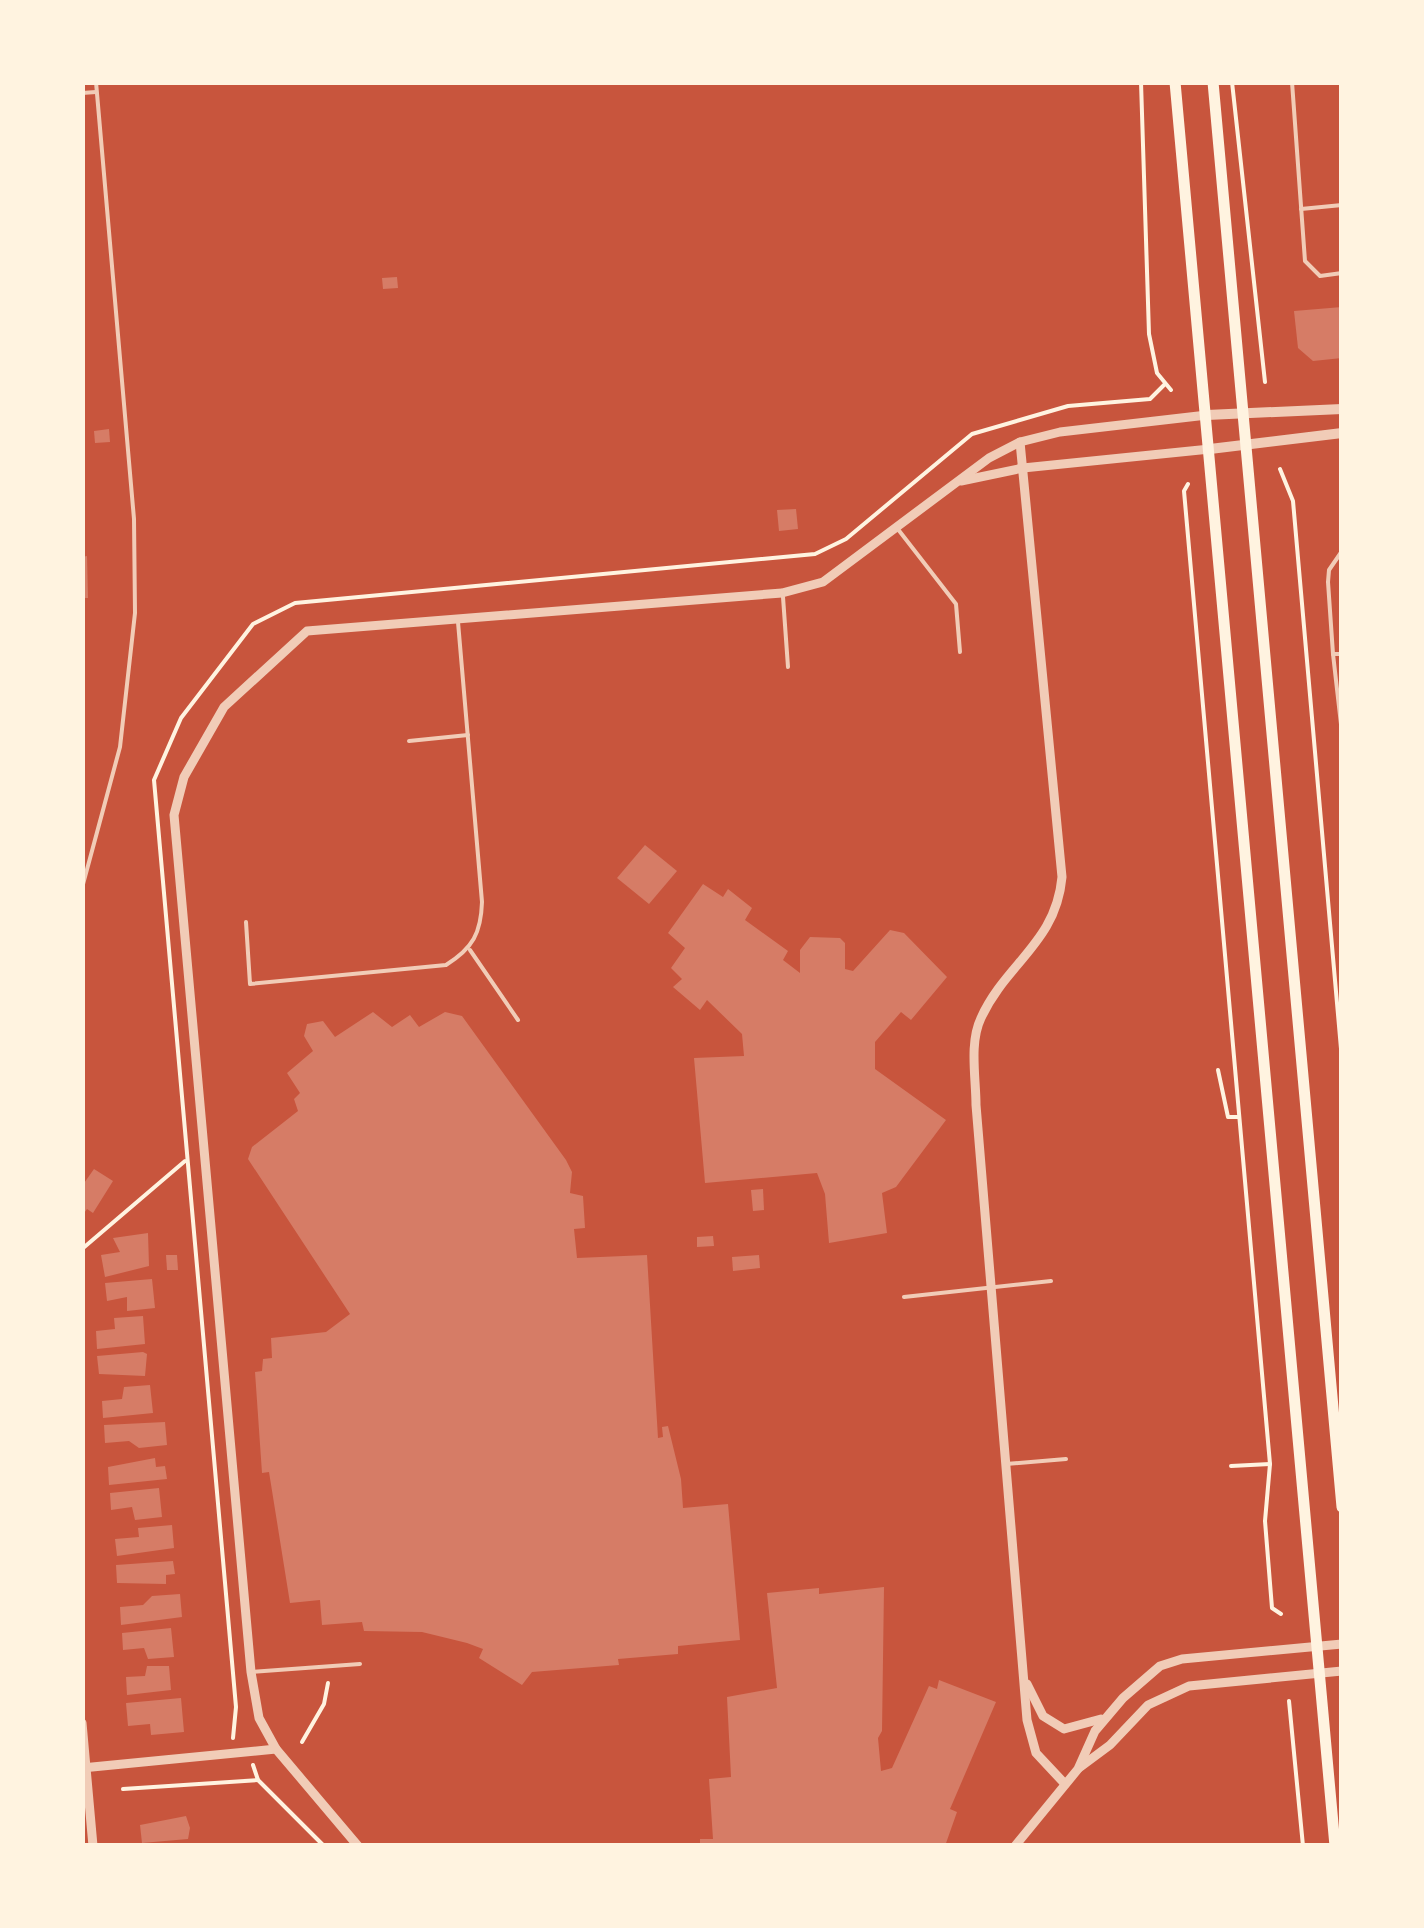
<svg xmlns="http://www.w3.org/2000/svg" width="1424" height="1928" font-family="'Times New Roman',serif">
<rect width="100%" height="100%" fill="#c8553d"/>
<!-- building -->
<g fill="#d67c66">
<path d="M 397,277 L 398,288 L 383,289 L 382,278 Z"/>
<path d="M 1342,307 L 1342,358 L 1313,361 L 1298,348 L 1294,311 Z"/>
<path d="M 109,429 L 110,442 L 95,443 L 94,431 Z"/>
<path d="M 796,509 L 798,529 L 779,531 L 777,510 Z"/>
<path d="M 87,556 L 88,598 L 82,598 L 82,557 Z"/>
<path d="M 645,845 L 677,871 L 649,904 L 617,878 Z"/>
<path d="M 703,884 L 723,897 L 728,889 L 752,908 L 745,920 L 788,951 L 783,960 L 800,973 L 800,950 L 810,937 L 840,938 L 845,943 L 845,969 L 853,971 L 890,930 L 904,933 L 947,977 L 911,1020 L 901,1012 L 875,1042 L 875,1069 L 946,1120 L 896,1187 L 882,1193 L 887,1233 L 829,1243 L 825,1194 L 817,1173 L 705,1183 L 694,1058 L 744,1056 L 742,1034 L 707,1000 L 700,1010 L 673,987 L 682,979 L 671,968 L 685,948 L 668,933 Z"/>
<path d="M 373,1012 L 392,1027 L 410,1015 L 419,1027 L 445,1012 L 462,1016 L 566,1160 L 572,1172 L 570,1193 L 583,1196 L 585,1228 L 574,1229 L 577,1258 L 647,1255 L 658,1438 L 663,1437 L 662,1427 L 668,1426 L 681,1479 L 683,1508 L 728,1504 L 740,1640 L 678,1646 L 678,1654 L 618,1659 L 619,1665 L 532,1672 L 522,1685 L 479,1658 L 483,1649 L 467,1643 L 422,1632 L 364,1631 L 362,1622 L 322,1625 L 320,1600 L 290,1603 L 269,1472 L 262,1473 L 255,1372 L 262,1371 L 263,1359 L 272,1358 L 271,1338 L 326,1332 L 350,1314 L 248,1159 L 252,1147 L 298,1111 L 294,1099 L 300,1093 L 287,1073 L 313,1051 L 304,1036 L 307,1024 L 323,1021 L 335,1037 Z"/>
<path d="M 94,1169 L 113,1181 L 93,1213 L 87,1209 L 82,1216 L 82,1186 Z"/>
<path d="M 763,1189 L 764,1210 L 753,1211 L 751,1190 Z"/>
<path d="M 148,1233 L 149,1266 L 105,1277 L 101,1255 L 120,1252 L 113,1238 Z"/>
<path d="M 713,1236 L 714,1246 L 697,1247 L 697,1237 Z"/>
<path d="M 166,1255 L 177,1255 L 178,1270 L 167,1270 Z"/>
<path d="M 759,1255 L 760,1268 L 733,1271 L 732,1257 Z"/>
<path d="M 152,1279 L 155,1308 L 127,1311 L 127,1297 L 107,1301 L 105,1283 Z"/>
<path d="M 143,1316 L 145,1344 L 97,1349 L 96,1331 L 115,1329 L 114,1318 Z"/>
<path d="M 143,1352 L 147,1354 L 145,1376 L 99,1374 L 97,1356 Z"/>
<path d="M 150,1385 L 153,1413 L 103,1418 L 102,1401 L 122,1399 L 124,1387 Z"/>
<path d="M 165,1422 L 167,1445 L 139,1448 L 129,1441 L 105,1443 L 104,1425 Z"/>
<path d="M 155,1458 L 156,1467 L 165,1466 L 167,1479 L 109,1485 L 108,1467 Z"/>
<path d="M 159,1488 L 162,1517 L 135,1520 L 132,1507 L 111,1510 L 110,1493 Z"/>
<path d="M 172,1525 L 174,1548 L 117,1556 L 115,1539 L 139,1537 L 138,1528 Z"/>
<path d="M 173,1561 L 175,1574 L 166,1575 L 166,1584 L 117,1583 L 116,1565 Z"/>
<path d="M 884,1587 L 882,1731 L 878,1738 L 881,1771 L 892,1768 L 929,1686 L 937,1689 L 939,1680 L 996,1702 L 950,1809 L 957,1812 L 945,1846 L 700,1846 L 700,1839 L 713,1839 L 709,1779 L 731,1777 L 727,1697 L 777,1688 L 767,1593 L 819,1588 L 819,1594 Z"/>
<path d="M 180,1594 L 182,1617 L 121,1625 L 120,1607 L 143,1605 L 152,1596 Z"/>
<path d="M 171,1628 L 174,1657 L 148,1659 L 144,1648 L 123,1650 L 122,1633 Z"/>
<path d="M 147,1666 L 169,1666 L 171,1690 L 127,1695 L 126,1677 L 145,1676 Z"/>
<path d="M 181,1698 L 184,1732 L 151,1735 L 150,1724 L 128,1726 L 126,1703 Z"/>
<path d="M 186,1816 L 190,1828 L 188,1839 L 142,1843 L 140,1825 Z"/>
</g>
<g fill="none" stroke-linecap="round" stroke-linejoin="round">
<!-- path -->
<g stroke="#fff3e0" stroke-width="4">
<path d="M 1141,82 L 1149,334 L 1157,373 L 1171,390"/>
<path d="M 1232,82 L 1265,382"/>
<path d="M 1280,469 L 1293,501 L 1342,1060"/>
<path d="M 1188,484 L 1184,491 L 1270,1464 L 1265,1521 L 1272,1608 L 1281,1614"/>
<path d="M 1218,1070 L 1228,1117 L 1238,1117"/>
<path d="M 82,1249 L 185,1161"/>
<path d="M 1231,1466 L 1270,1464"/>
<path d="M 1289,1701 L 1303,1846"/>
<path d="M 233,1738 L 236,1707 L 154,780 L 181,718 L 253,624 L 295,603 L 815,554 L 846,539 L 972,434 L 1068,406 L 1150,399 L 1165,384"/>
<path d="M 302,1742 L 324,1704 L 328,1683"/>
<path d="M 253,1765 L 258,1780 L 324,1846"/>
<path d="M 123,1789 L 258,1780"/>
</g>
<!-- service -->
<g stroke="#f1ccb7" stroke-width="4">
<path d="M 1292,82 L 1305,261 L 1320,276 L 1342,273"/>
<path d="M 82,93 L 96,92"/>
<path d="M 1301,209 L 1342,205"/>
<path d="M 897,528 L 956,604 L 960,652"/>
<path d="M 1342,551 L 1329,570 L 1328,582 L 1333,654 L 1342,654"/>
<path d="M 783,597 L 788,667"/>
<path d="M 1333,654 L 1342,733"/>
<path d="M 409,741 L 468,735"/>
<path d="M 82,888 L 120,747 L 135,613 L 134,519 L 96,82"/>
<path d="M 246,922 L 250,984 L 446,965 C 473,948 481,933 482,902 L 458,622"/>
<path d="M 470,950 L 518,1020"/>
<path d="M 904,1297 L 1051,1281"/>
<path d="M 1006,1464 L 1066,1459"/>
<path d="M 251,1672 L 360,1664"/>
</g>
<!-- minor -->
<g stroke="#f1ccb7" stroke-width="9">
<path d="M 1020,442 L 1062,877 C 1056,943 1006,963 981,1018 C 969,1043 976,1078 976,1105 L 1027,1720 L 1036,1753 L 1065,1784"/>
<path d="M 961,481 L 1023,468 L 1210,449"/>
<path d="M 1027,1684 L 1043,1716 L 1064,1729 L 1101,1719"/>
<path d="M 82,1723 L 93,1846"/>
<path d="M 82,1768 L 276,1749"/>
<path d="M 1079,1768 L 1110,1745 L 1148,1705 L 1189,1686 L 1342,1671"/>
<path d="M 358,1846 L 276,1749 L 259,1718 L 251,1672 L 174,815 L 184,777 L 224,707 L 307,631 L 782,593 L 823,582 L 989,458 L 1020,442 L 1060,432 L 1207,415"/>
<path d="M 1015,1846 L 1078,1769 L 1095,1731 L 1123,1698 L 1160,1666 L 1182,1659 L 1342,1644"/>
</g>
<!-- tertiary -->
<g stroke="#f1ccb7" stroke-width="10">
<path d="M 1207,415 L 1342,409"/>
<path d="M 1210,449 L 1342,433"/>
</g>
<!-- secondary -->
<g stroke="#fff3e0" stroke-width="11">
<path d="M 1175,82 L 1335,1846"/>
<path d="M 1213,82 L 1342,1507"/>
</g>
</g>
<!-- border -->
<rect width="1424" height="1928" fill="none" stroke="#fff3e0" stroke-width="170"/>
</svg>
